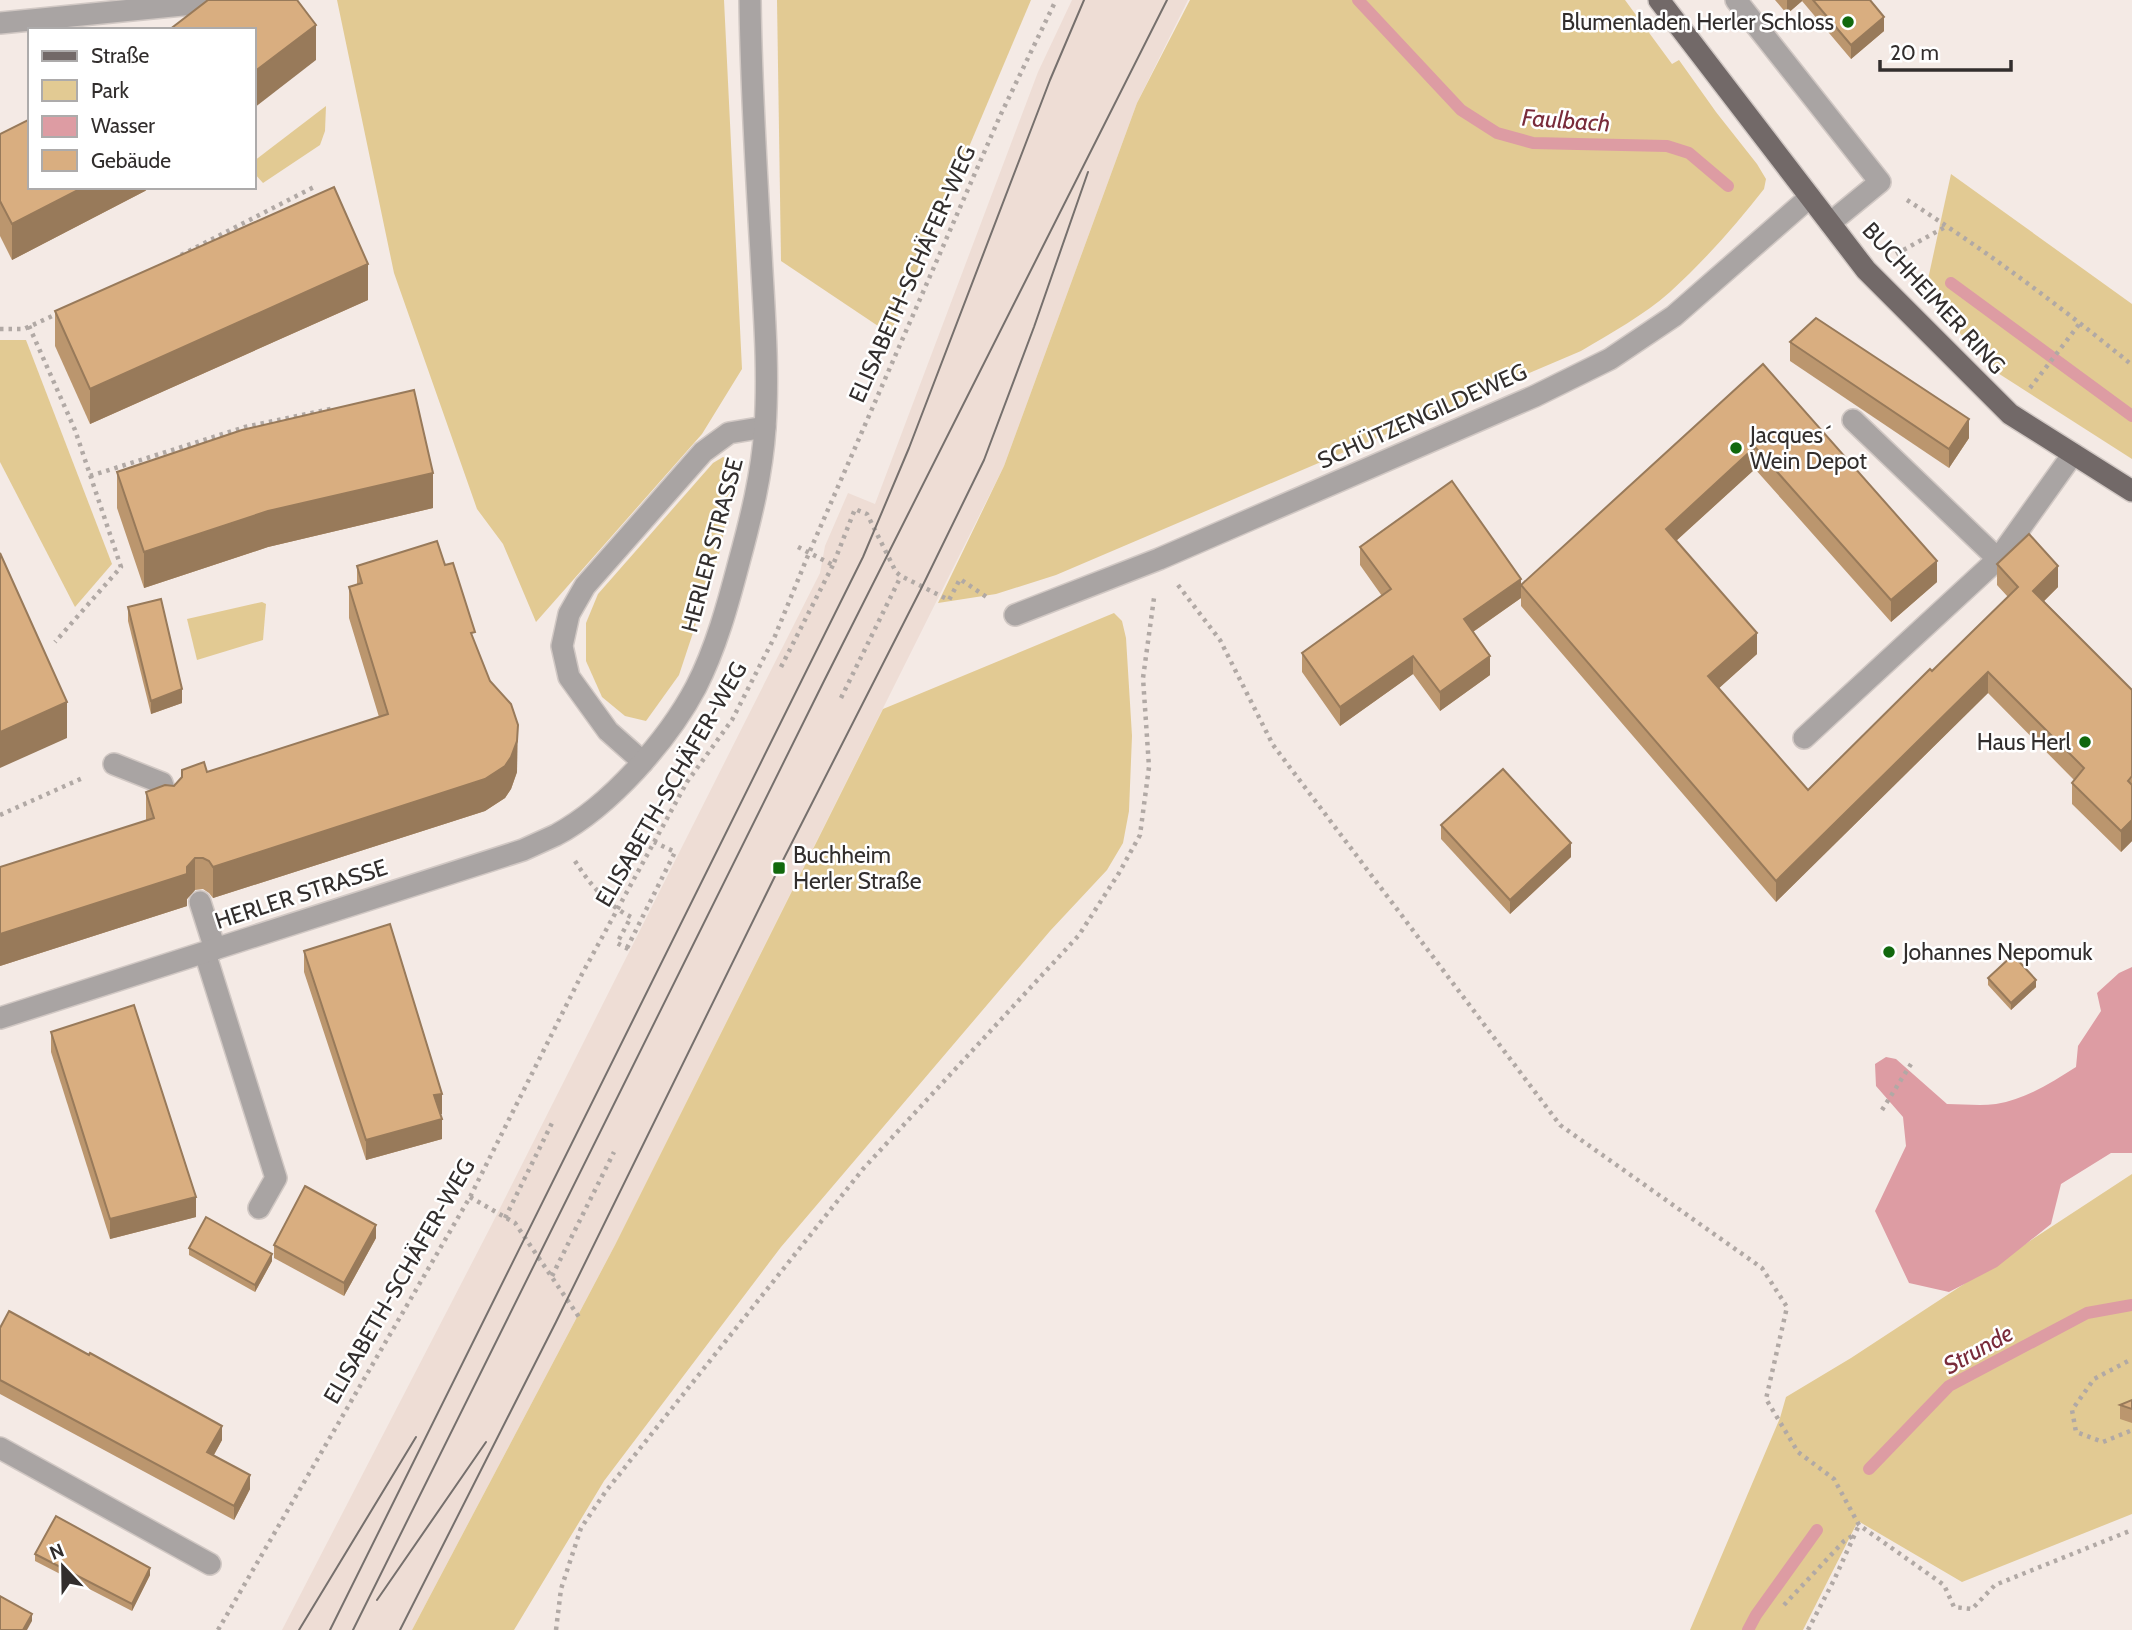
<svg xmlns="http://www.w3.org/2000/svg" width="2132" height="1630" font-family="Cabin,sans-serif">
<rect width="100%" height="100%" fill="#f4eae5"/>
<!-- built -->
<path fill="#eeddd5" d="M 1072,0 L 1188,0 L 1137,103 L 1004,466 L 615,1245 L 412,1630 L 282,1630 L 490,1228 L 820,573 L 825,546 L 848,493 L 875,504 L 1038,72 Z"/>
<!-- green -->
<g fill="#e2ca93">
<path d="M 337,0 L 724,0 L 742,369 L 702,434 L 536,622 L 503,544 L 477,509 L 394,273 Z"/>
<path d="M 777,0 L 1031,0 L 890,334 L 781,261 Z"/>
<path d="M 1190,0 L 1625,0 L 1672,64 L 1679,60 L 1716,112 L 1757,164 L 1766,179 L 1764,189 C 1736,225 1704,261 1670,292 C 1644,315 1611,333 1581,351 L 1056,575 L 996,594 L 938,603 L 1004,466 L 1137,103 Z"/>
<path d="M 326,106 L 325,131 L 320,145 L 263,183 L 254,173 L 254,161 Z"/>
<path d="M 1951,174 L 2132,304 L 2132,459 L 1990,368 L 1925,293 Z"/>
<path d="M 0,340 L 26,340 L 112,564 L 75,607 L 0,462 Z"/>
<path d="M 723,457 L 736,462 L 721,548 L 679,675 L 646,721 L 625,716 L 602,697 L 586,661 L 586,623 L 598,594 L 713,463 Z"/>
<path d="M 262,602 L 266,604 L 263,640 L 197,660 L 187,619 Z"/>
<path d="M 1114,613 L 1122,621 L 1126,638 L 1132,736 L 1129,811 L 1123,843 L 1107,870 L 1050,931 L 781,1247 L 604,1481 L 514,1630 L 412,1630 L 615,1245 L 883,709 Z"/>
<path d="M 2132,1174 L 2132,1514 L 1962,1582 L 1858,1521 L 1803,1630 L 1690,1630 L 1780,1418 L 1786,1397 L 1851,1358 Z"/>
</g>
<!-- water -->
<path fill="#dd9ca3" d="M 2132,967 L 2132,1153 L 2111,1153 L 2061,1184 L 2051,1224 L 1997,1267 L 1949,1292 L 1909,1283 L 1875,1211 L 1906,1146 L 1903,1117 L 1876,1086 L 1875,1064 L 1886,1057 L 1896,1059 L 1947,1104 C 1963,1104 1980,1106 1996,1104 C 2026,1099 2051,1083 2076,1067 L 2078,1046 L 2101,1011 L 2097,993 L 2119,973 Z"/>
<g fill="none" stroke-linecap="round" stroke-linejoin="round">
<!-- stream -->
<g stroke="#dd9ca3" stroke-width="12">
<path d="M 1358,0 L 1461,110 L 1497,133 L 1533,143 L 1667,146 L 1689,153 L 1728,186"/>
<path d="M 1951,283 L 2132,416"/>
<path d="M 1869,1469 L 1949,1386 L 2087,1313 L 2132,1305"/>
<path d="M 1748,1630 L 1756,1615 L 1817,1530"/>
</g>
<defs>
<g id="minor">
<path d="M 1736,0 L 1880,182 L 1830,223"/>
<path d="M 0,23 L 213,2"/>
<path d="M 1853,420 L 1998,559 L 2073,454"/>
<path d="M 1015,615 L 1159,559 L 1535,396 L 1610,359 L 1674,316 L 1810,197"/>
<path d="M 1804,738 L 1998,559"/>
<path d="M 643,762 L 608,731 L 569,677 L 562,646 L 569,614 L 585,586 L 703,452 L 729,433 L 765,427"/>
<path d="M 114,764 L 162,783 L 169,805"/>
<path d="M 200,902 L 215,949"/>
<path d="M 205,953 L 276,1178 L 259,1208"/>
<path d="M 0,1018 L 523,850 C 534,845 545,840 556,835 C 610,806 668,740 696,687 C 716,648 728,604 739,562 C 751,518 762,474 765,428 C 769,369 764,311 761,253 C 756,169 751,85 750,0"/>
<path d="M 0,1448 L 210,1564"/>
</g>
<path id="major" d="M 1659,0 L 1866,270 L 2010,414 L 2132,491"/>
</defs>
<!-- minor casing -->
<use href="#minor" stroke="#d1c8c4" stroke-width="24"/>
<!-- major casing -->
<use href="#major" stroke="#d1c8c4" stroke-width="24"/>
<!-- path -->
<g stroke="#b1a9a5" stroke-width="4.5" stroke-dasharray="3.5 5" stroke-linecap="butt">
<path d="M 1907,200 C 1985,250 2060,306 2132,365"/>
<path d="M 1896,254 L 1947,226"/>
<path d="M 181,255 L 314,187"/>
<path d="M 29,326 L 75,430 L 121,567 L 55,642"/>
<path d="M 0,329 L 24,329 L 59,313"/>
<path d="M 2030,388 L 2081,322"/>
<path d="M 90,476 L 245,427 L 335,408"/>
<path d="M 798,547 L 833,565 L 855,509 L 867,514 L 896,572 L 901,576 L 949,600 L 960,579 L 988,598"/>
<path d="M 1178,585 L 1220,640 L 1273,745 L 1560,1125 L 1762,1268 L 1787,1307 L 1766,1399 L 1798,1452 L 1834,1479 L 1859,1525 L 1944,1585 L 1954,1607 L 1972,1609 L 1995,1585 L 2132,1530"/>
<path d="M 781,667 L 833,565"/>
<path d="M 841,698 L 901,576"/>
<path d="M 0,815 L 85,777"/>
<path d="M 575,861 C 589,883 607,905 631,917 L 617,943 L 630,950"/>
<path d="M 627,948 L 675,852 L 654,842"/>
<path d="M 1882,1110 L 1911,1064"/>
<path d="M 470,1197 L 515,1223 L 581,1320"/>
<path d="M 505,1218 L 553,1121"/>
<path d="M 552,1276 L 614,1152"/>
<path d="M 2130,1431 L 2103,1442 L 2076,1432 L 2072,1410 L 2094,1379 L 2132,1359"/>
<path d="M 1784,1605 L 1844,1541 L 1854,1535"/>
<path d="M 218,1630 L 470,1197 L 582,974 L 687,782 L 732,720 L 775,636 L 809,553 L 1000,116 L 1056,0"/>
<path d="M 556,1630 L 561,1589 L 581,1528 L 606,1491 L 863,1169 L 1079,935 L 1119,873 L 1140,835 L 1149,767 L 1143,678 L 1154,598"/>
<path d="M 1808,1630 L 1835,1578 L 1859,1525"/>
</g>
<!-- minor -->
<use href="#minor" stroke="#a9a4a3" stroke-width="21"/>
<!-- major -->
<use href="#major" stroke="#726968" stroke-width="21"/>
<!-- tram -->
<g stroke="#76706d" stroke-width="2">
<path d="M 377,1600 L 486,1442"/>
<path d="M 299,1630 L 416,1437"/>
<path d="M 330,1630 L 863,557 L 909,448 L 1050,80 L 1084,0"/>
<path d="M 353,1630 L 824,681 L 1167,0"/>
<path d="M 400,1630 L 556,1322 L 779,868 L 922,587 L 984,460 L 1034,327 L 1088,172"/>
</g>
</g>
<!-- wall -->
<g fill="#bb966e">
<path d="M 1775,0 L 1870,0 L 1884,31 L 1851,59 L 1802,1 L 1787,14 Z"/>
<path d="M 0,134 L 30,187 L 150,187 L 145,191 L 12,260 L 0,236 Z"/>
<path d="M 368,300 L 90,424 L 55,346 L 55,311 Z"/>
<path d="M 1790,342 L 1969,438 L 1949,468 L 1790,361 Z"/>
<path d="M 1763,364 L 1937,582 L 1891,622 L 1755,469 L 1676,541 L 1757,654 L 1719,688 L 1808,790 L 1932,671 L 2008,597 L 1997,585 L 1997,564 L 2058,587 L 2044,601 L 2132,690 L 2132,841 L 2121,852 L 2072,804 L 2072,783 L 2074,780 L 1988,693 L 1776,902 L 1521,606 L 1521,585 Z"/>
<path d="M 117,472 L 433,508 L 268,547 L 144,588 L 117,508 Z"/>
<path d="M 1360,547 L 1521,598 L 1473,632 L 1490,675 L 1440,711 L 1413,674 L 1340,726 L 1302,672 L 1302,653 L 1382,596 L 1360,565 Z"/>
<path d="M 445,565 L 475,643 L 517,772 L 511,789 L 505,798 L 485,811 L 213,898 L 209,893 L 203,889 L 195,890 L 187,899 L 187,906 L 0,966 L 0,867 L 146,821 L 146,792 L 174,786 L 207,772 L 379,717 L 349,618 L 349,587 L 357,585 L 357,566 Z"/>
<path d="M 128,607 L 182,703 L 151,714 L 128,621 Z"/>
<path d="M 1441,825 L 1571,857 L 1510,914 L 1441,839 Z"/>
<path d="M 304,951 L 442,1114 L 440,1114 L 442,1139 L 366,1160 L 304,972 Z"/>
<path d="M 1988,978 L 2036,987 L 2011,1010 L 1988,985 Z"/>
<path d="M 51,1032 L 196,1217 L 110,1239 L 51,1052 Z"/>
<path d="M 376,1238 L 344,1296 L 274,1258 L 274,1245 Z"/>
<path d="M 189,1248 L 272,1261 L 255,1292 L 189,1255 Z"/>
<path d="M 0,1328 L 222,1440 L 214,1455 L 250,1489 L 234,1520 L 0,1394 Z"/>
<path d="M 2132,1400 L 2132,1423 L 2120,1419 L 2120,1405 Z"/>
<path d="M 35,1554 L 150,1575 L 132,1611 L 35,1561 Z"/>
</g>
<!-- shaded-wall -->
<g fill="#987a5a">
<path d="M 1787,0 L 1802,0 L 1802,1 L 1787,14 Z"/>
<path d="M 1884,17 L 1884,31 L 1851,59 L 1851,45 Z"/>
<path d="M 316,25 L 316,60 L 254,108 L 254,72 Z"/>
<path d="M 84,187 L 150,187 L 145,191 L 12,260 L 12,224 Z"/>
<path d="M 368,264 L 368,300 L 90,424 L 90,389 Z"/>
<path d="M 1969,419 L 1969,438 L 1949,468 L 1949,449 Z"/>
<path d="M 1755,447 L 1755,469 L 1666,550 L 1666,529 Z"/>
<path d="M 433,473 L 433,508 L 268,547 L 144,588 L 144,552 L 268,511 Z"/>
<path d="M 1937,561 L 1937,582 L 1891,622 L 1891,600 Z"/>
<path d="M 2058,566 L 2058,587 L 2033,612 L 2033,591 Z"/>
<path d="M 1521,579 L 1521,598 L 1464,638 L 1464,619 Z"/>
<path d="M 1757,633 L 1757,654 L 1708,698 L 1708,676 Z"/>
<path d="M 1413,656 L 1413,674 L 1340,726 L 1340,707 Z"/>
<path d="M 1490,656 L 1490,675 L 1440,711 L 1440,692 Z"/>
<path d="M 1988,672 L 1988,693 L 1776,902 L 1776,881 Z"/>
<path d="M 182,689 L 182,703 L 151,714 L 151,701 Z"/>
<path d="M 67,702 L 67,738 L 0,768 L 0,732 Z"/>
<path d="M 518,725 L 517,772 L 511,789 L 505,798 L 485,811 L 213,898 L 213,867 Z"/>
<path d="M 2132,820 L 2132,841 L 2121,852 L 2121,831 Z"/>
<path d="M 1571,843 L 1571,857 L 1510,914 L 1510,900 Z"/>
<path d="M 195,858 L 195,890 L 187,899 L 187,906 L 0,966 L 0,934 L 187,867 Z"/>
<path d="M 2036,980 L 2036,987 L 2011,1010 L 2011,1003 Z"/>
<path d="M 442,1094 L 442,1114 L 434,1116 L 434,1095 Z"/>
<path d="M 442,1119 L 442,1139 L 366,1160 L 366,1140 Z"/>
<path d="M 196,1197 L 196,1217 L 110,1239 L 110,1219 Z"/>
<path d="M 376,1225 L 376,1238 L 344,1296 L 344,1283 Z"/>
<path d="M 272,1254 L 272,1261 L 255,1292 L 255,1285 Z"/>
<path d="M 222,1426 L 222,1440 L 207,1467 L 207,1452 Z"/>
<path d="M 250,1475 L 250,1489 L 234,1520 L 234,1506 Z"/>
<path d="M 150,1568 L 150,1575 L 132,1611 L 132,1604 Z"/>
<path d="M 32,1614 L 32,1621 L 27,1630 L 23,1630 Z"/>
</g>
<!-- building -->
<g fill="#d9ae80" stroke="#987a5a" stroke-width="2">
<path d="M 208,0 L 297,0 L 316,25 L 254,72 L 254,30 L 169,30 Z"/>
<path d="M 1813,0 L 1870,0 L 1884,17 L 1851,45 Z"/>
<path d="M 30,119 L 30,187 L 84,187 L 12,224 L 0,201 L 0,134 Z"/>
<path d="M 334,187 L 368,264 L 90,389 L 55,311 Z"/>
<path d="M 1816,318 L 1969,419 L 1949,449 L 1790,342 Z"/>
<path d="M 1763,364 L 1937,561 L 1891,600 L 1755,447 L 1666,529 L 1757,633 L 1708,676 L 1808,790 L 1930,669 L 1932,671 L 2018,587 L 1997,564 L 2029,534 L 2058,566 L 2033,591 L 2132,690 L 2132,776 L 2128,781 L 2132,785 L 2132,820 L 2121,831 L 2072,783 L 2084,768 L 1988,672 L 1776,881 L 1521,585 Z"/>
<path d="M 414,390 L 433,473 L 268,511 L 144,552 L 117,472 L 242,430 Z"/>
<path d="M 1452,481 L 1521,579 L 1464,619 L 1490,656 L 1440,692 L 1413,656 L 1340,707 L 1302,653 L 1391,589 L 1360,547 Z"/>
<path d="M 437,541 L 445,565 L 453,563 L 475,632 L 471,633 L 490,681 L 511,704 L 518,725 L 517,741 L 511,757 L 505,766 L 485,779 L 213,867 L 209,861 L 203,858 L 195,858 L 187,867 L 187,874 L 0,934 L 0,867 L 154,818 L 146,792 L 165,785 L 174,786 L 182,777 L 182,770 L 204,762 L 207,772 L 388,714 L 349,587 L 362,583 L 357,566 Z"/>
<path d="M 0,553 L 67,702 L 0,732 Z"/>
<path d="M 161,599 L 182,689 L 151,701 L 128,607 Z"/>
<path d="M 1503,769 L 1571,843 L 1510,900 L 1441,825 Z"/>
<path d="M 390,924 L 442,1094 L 434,1095 L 442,1119 L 366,1140 L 304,951 Z"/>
<path d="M 2013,955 L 2036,980 L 2011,1003 L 1988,978 Z"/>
<path d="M 134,1005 L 196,1197 L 110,1219 L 51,1032 Z"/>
<path d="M 305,1186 L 376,1225 L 344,1283 L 274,1245 Z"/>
<path d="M 206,1217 L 272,1254 L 255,1285 L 189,1248 Z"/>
<path d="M 9,1311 L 89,1355 L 90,1353 L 222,1426 L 207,1452 L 250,1475 L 234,1506 L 0,1380 L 0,1328 Z"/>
<path d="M 2132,1400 L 2132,1409 L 2120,1405 Z"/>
<path d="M 56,1516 L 150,1568 L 132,1604 L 35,1554 Z"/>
<path d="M 0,1596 L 32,1614 L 23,1630 L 0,1630 Z"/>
</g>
<!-- markers -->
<g fill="#11680d" stroke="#fff" stroke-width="2.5">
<circle cx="1848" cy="22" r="7"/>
<circle cx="1736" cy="448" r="7"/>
<circle cx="2085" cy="742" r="7"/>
<rect x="772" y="861" width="14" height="14" rx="3.5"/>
<circle cx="1889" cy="952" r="7"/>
</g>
<g text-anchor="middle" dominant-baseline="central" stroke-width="5" stroke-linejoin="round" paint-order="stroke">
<!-- poi labels -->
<g font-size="23" fill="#322e2d" stroke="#fff" text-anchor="start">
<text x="1834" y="22" text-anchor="end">Blumenladen Herler Schloss</text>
<text x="1750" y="435">Jacques´<tspan x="1750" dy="26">Wein Depot</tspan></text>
<text x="2071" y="742" text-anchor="end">Haus Herl</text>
<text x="793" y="855">Buchheim<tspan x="793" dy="26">Herler Straße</tspan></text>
<text x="1903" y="952">Johannes Nepomuk</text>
</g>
<!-- street labels -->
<g font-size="23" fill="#322e2d" stroke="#fff">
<text transform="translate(912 274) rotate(-66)">ELISABETH-SCHÄFER-WEG</text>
<text transform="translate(1934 298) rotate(47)">BUCHHEIMER RING</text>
<text transform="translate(1422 416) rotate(-24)">SCHÜTZENGILDEWEG</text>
<text transform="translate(712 545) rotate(-75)">HERLER STRASSE</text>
<text transform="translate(671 784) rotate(-60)">ELISABETH-SCHÄFER-WEG</text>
<text transform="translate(301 894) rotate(-18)">HERLER STRASSE</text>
<text transform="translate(399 1281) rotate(-60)">ELISABETH-SCHÄFER-WEG</text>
</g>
<!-- water labels -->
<g font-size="24" font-style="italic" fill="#792b3a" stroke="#fff">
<text transform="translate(1566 120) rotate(4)">Faulbach</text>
<text transform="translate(1978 1349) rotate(-29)">Strunde</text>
</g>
</g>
<!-- legend -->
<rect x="28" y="28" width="228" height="161" fill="#ffffff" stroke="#adabab" stroke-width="2"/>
<rect x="42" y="51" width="35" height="10" fill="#726968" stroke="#adabab" stroke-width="2"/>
<text x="91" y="63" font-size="21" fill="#322e2d">Straße</text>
<rect x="42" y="80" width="35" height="21" fill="#e2ca93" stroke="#adabab" stroke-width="2"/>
<text x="91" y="98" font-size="21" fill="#322e2d">Park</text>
<rect x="42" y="116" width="35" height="21" fill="#dd9ca3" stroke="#adabab" stroke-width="2"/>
<text x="91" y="133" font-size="21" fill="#322e2d">Wasser</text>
<rect x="42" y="150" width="35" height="21" fill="#d9ae80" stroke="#adabab" stroke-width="2"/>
<text x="91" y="168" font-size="21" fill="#322e2d">Gebäude</text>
<!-- north arrow -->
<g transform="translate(63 1567) rotate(338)" stroke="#ffffff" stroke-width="5" paint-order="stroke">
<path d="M0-5L12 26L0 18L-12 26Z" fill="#322e2d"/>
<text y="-10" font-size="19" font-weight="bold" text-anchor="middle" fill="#322e2d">N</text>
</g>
<!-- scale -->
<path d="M1880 60v10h131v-10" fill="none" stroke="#322e2d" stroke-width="3.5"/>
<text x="1890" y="60" font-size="21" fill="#322e2d" stroke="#ffffff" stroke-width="5" paint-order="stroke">20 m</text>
</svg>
